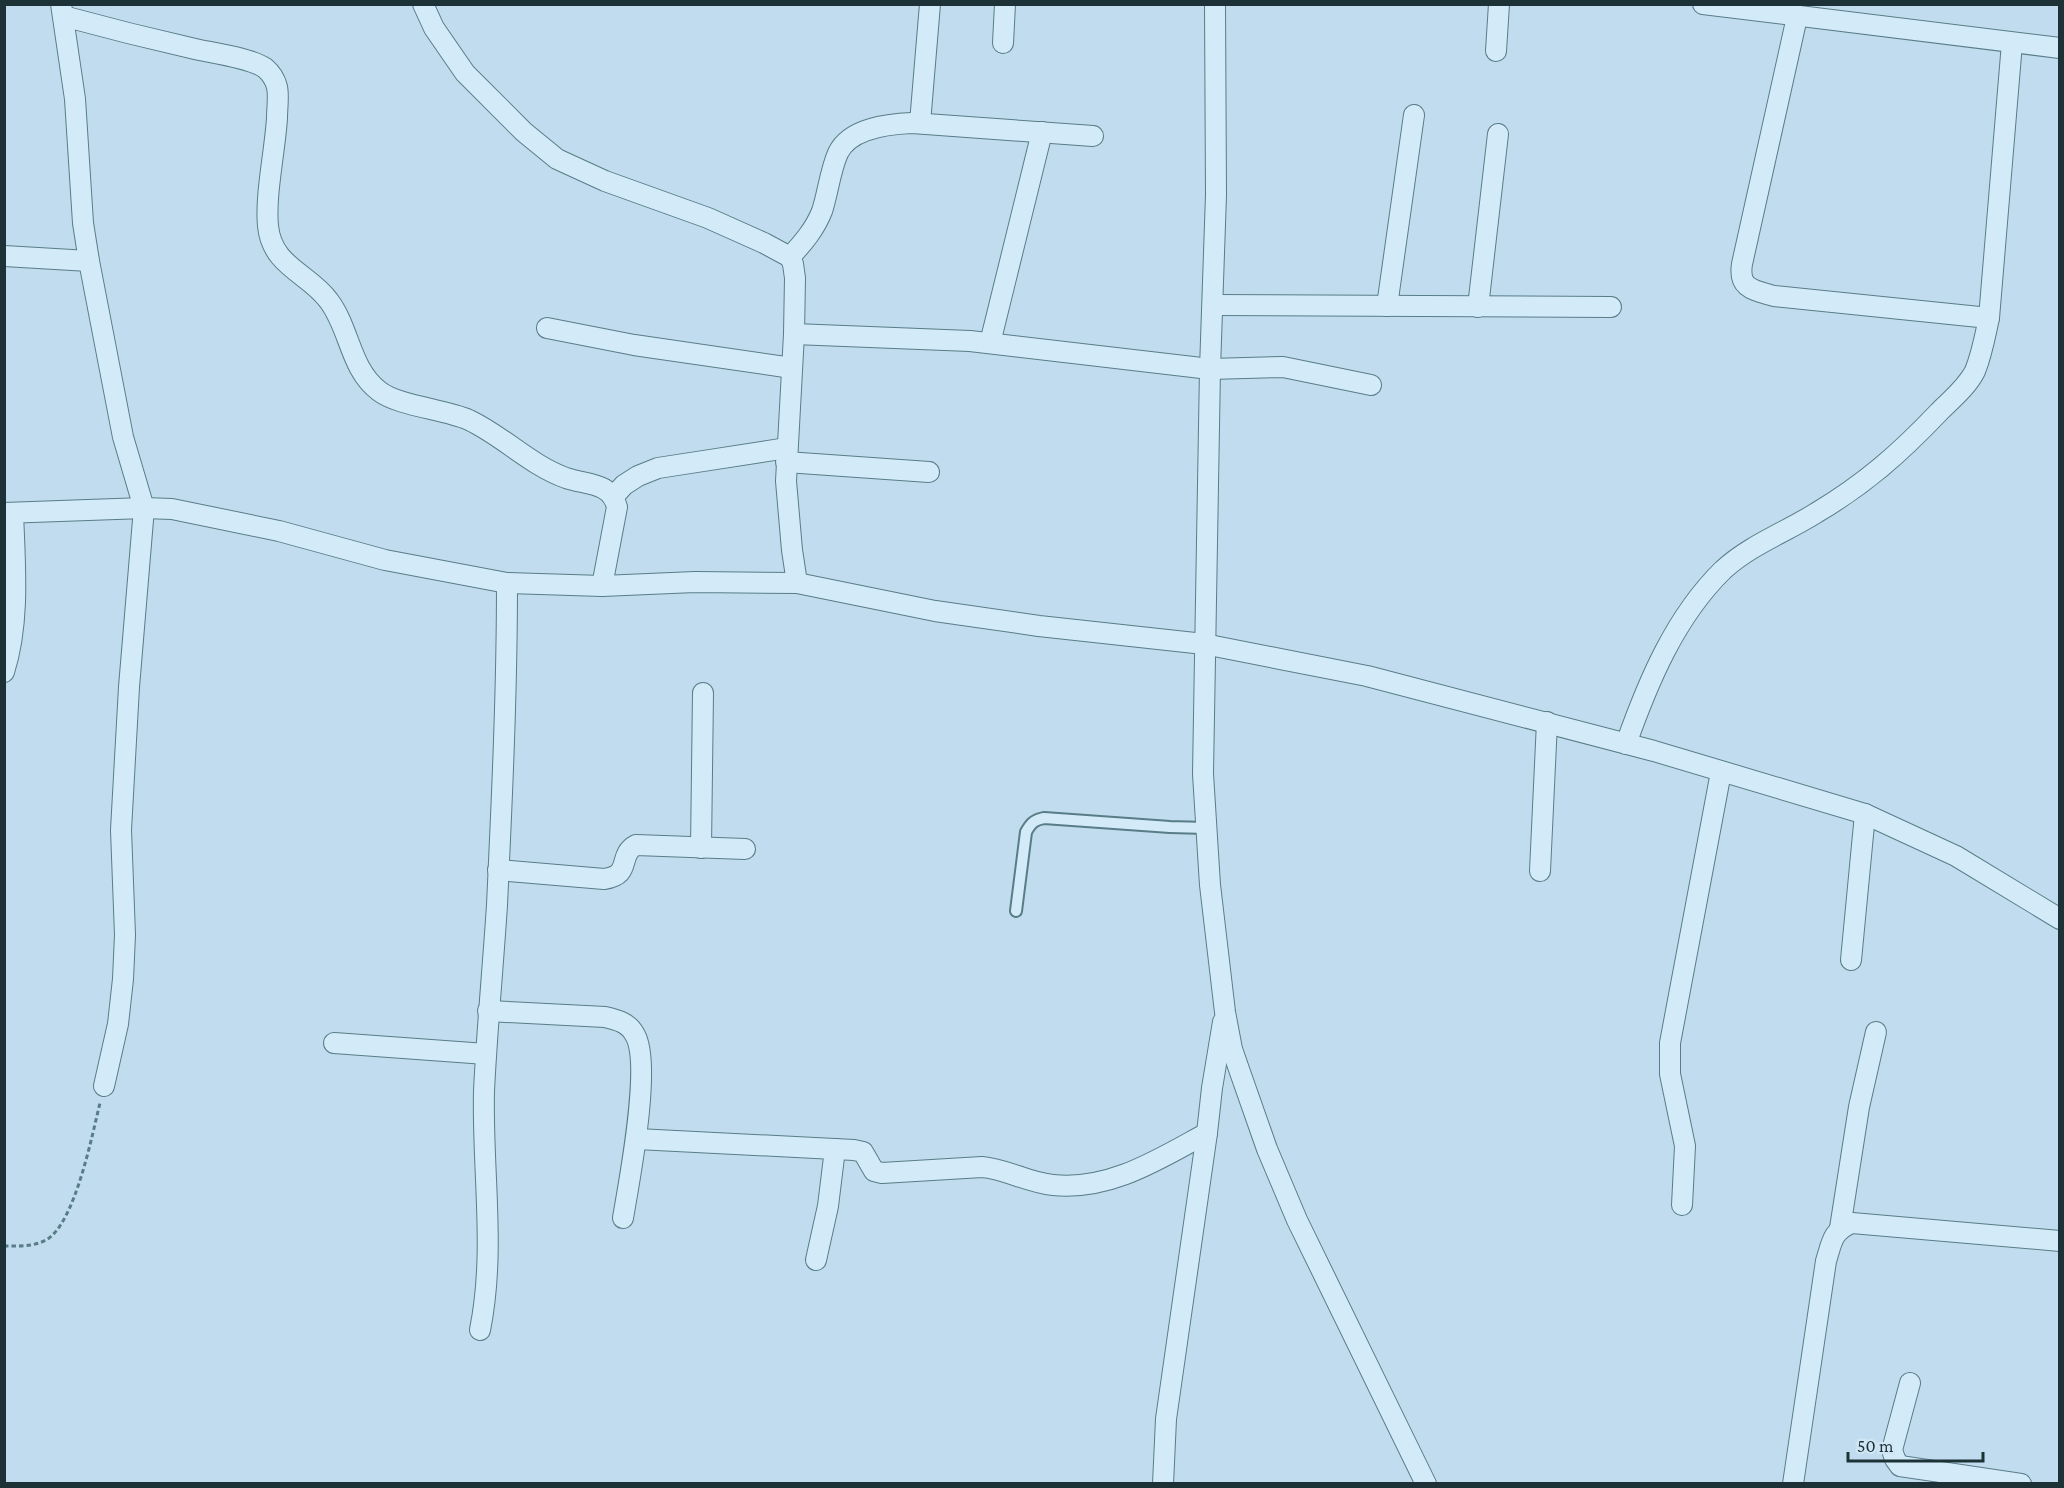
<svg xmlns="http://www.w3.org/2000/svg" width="2064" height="1488" font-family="'Crimson Pro',serif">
<rect width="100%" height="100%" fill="#c0dcee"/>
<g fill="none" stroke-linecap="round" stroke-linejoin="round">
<defs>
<path id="service" d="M 1016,911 L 1026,832 C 1031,823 1034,820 1044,818 L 1170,827 L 1206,828"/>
<g id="minor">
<path d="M 61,4 L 75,99 L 83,223 L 89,261 L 123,437 L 144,508 L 129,687 L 121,830 L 125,935 L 123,979 L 118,1024 L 104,1086"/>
<path d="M 423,4 L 434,28 L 465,73 L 524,132 L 557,159 L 605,181 L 708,218 L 764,243 L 790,257 L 793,264 L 795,278 L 794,334 L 786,481 L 792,550 L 797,583"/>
<path d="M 1215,4 L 1216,195 L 1210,369 L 1203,774 L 1210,885 L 1225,1012 L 1232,1049 L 1241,1075 L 1267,1149 L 1297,1220 L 1426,1484"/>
<path d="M 1703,4 L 2060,48"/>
<path d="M 63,16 C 107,28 151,39 195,49 C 213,53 251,58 265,68 C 271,73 275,79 277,87 C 279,96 277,108 277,118 C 275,151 265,195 268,226 C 272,267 309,273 329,301 C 350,329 350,369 379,391 C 398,406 444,409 469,420 C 503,436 530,465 566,478 C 587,485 611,482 617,507 L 602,586"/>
<path d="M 1797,17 L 1742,264 C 1738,289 1754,290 1774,296 L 1989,318"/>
<path d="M 1003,43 L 1005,4"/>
<path d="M 1496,51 L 1499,4"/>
<path d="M 920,123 L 930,4"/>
<path d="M 4,256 L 89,261"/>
<path d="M 790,257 C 803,243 815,229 822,211 C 828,193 830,171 838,153 C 850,128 888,124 912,123 L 1093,136"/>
<path d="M 1213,305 L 1611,307"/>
<path d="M 1387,306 L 1414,115"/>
<path d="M 1478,307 L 1498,134"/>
<path d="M 547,328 L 634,345 L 792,368"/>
<path d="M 794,334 L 970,341 L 1210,369 L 1283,367 L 1371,385"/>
<path d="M 990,343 L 1042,132"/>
<path d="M 786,462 L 929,472"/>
<path d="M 614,496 L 624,485 L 638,476 L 658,468 L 787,448"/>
<path d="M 4,513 L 144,508 L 172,509 L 279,531 L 385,560 L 507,583 L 602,586 L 695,582 L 797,583 L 935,611 L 1039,626 L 1204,644 L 1367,676 L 1654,751 L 1865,814 L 1956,856 L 2060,919"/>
<path d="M 4,672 C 20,622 15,565 13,513"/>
<path d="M 1626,744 C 1648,682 1675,617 1723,570 C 1750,545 1786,532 1816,513 C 1865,484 1900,453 1939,412 C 1951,400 1967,387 1975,371 C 1982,354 1985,336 1989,318 L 2012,43"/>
<path d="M 701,848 L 703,693"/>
<path d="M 498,870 L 604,879 C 633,875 617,855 636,845 L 745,849"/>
<path d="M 1540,871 L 1547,722"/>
<path d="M 1851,960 L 1865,814"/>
<path d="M 488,1011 L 605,1017 C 618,1020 629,1023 635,1035 C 652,1064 629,1182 623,1218"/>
<path d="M 334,1043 L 486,1054"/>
<path d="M 637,1139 L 854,1150 L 863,1152 L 874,1171 L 882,1173 L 982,1167 C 1007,1169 1028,1183 1053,1185 C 1110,1191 1159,1159 1207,1133"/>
<path d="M 1682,1205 L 1685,1146 L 1670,1074 L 1670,1043 L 1721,772"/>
<path d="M 1840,1228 L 1859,1107 L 1876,1032"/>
<path d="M 816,1260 L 828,1206 L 835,1149"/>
<path d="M 480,1330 C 496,1250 482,1171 484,1091 C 487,1029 493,967 497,905 C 502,798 507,691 507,583"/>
<path d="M 1910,1383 L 1892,1450 L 1895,1459 L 1900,1466 L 2021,1484"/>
<path d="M 1163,1484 L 1166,1419 L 1207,1133 L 1212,1088 L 1223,1022"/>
<path d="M 1793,1484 L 1826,1261 C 1832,1242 1832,1231 1852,1223 L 2060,1241"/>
</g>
</defs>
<!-- service casing -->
<use href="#service" stroke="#587d87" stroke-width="14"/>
<!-- minor casing -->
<use href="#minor" stroke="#587d87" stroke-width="22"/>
<!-- path -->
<path stroke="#587d87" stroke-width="3" stroke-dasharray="4.5 3" stroke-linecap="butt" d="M 4,1246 C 18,1246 33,1247 46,1240 C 75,1224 92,1135 100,1103"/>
<!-- service -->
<use href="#service" stroke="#d3eaf9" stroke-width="10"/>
<!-- minor -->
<use href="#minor" stroke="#d3eaf9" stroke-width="20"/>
</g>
<!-- border -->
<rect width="2064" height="1488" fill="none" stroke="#1d3236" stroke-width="12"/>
<!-- scale -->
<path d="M1848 1452v9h135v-9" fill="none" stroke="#1d3236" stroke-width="3"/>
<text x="1857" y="1452" font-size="18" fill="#1d3236" stroke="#d0e6f5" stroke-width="4.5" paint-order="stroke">50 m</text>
</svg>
